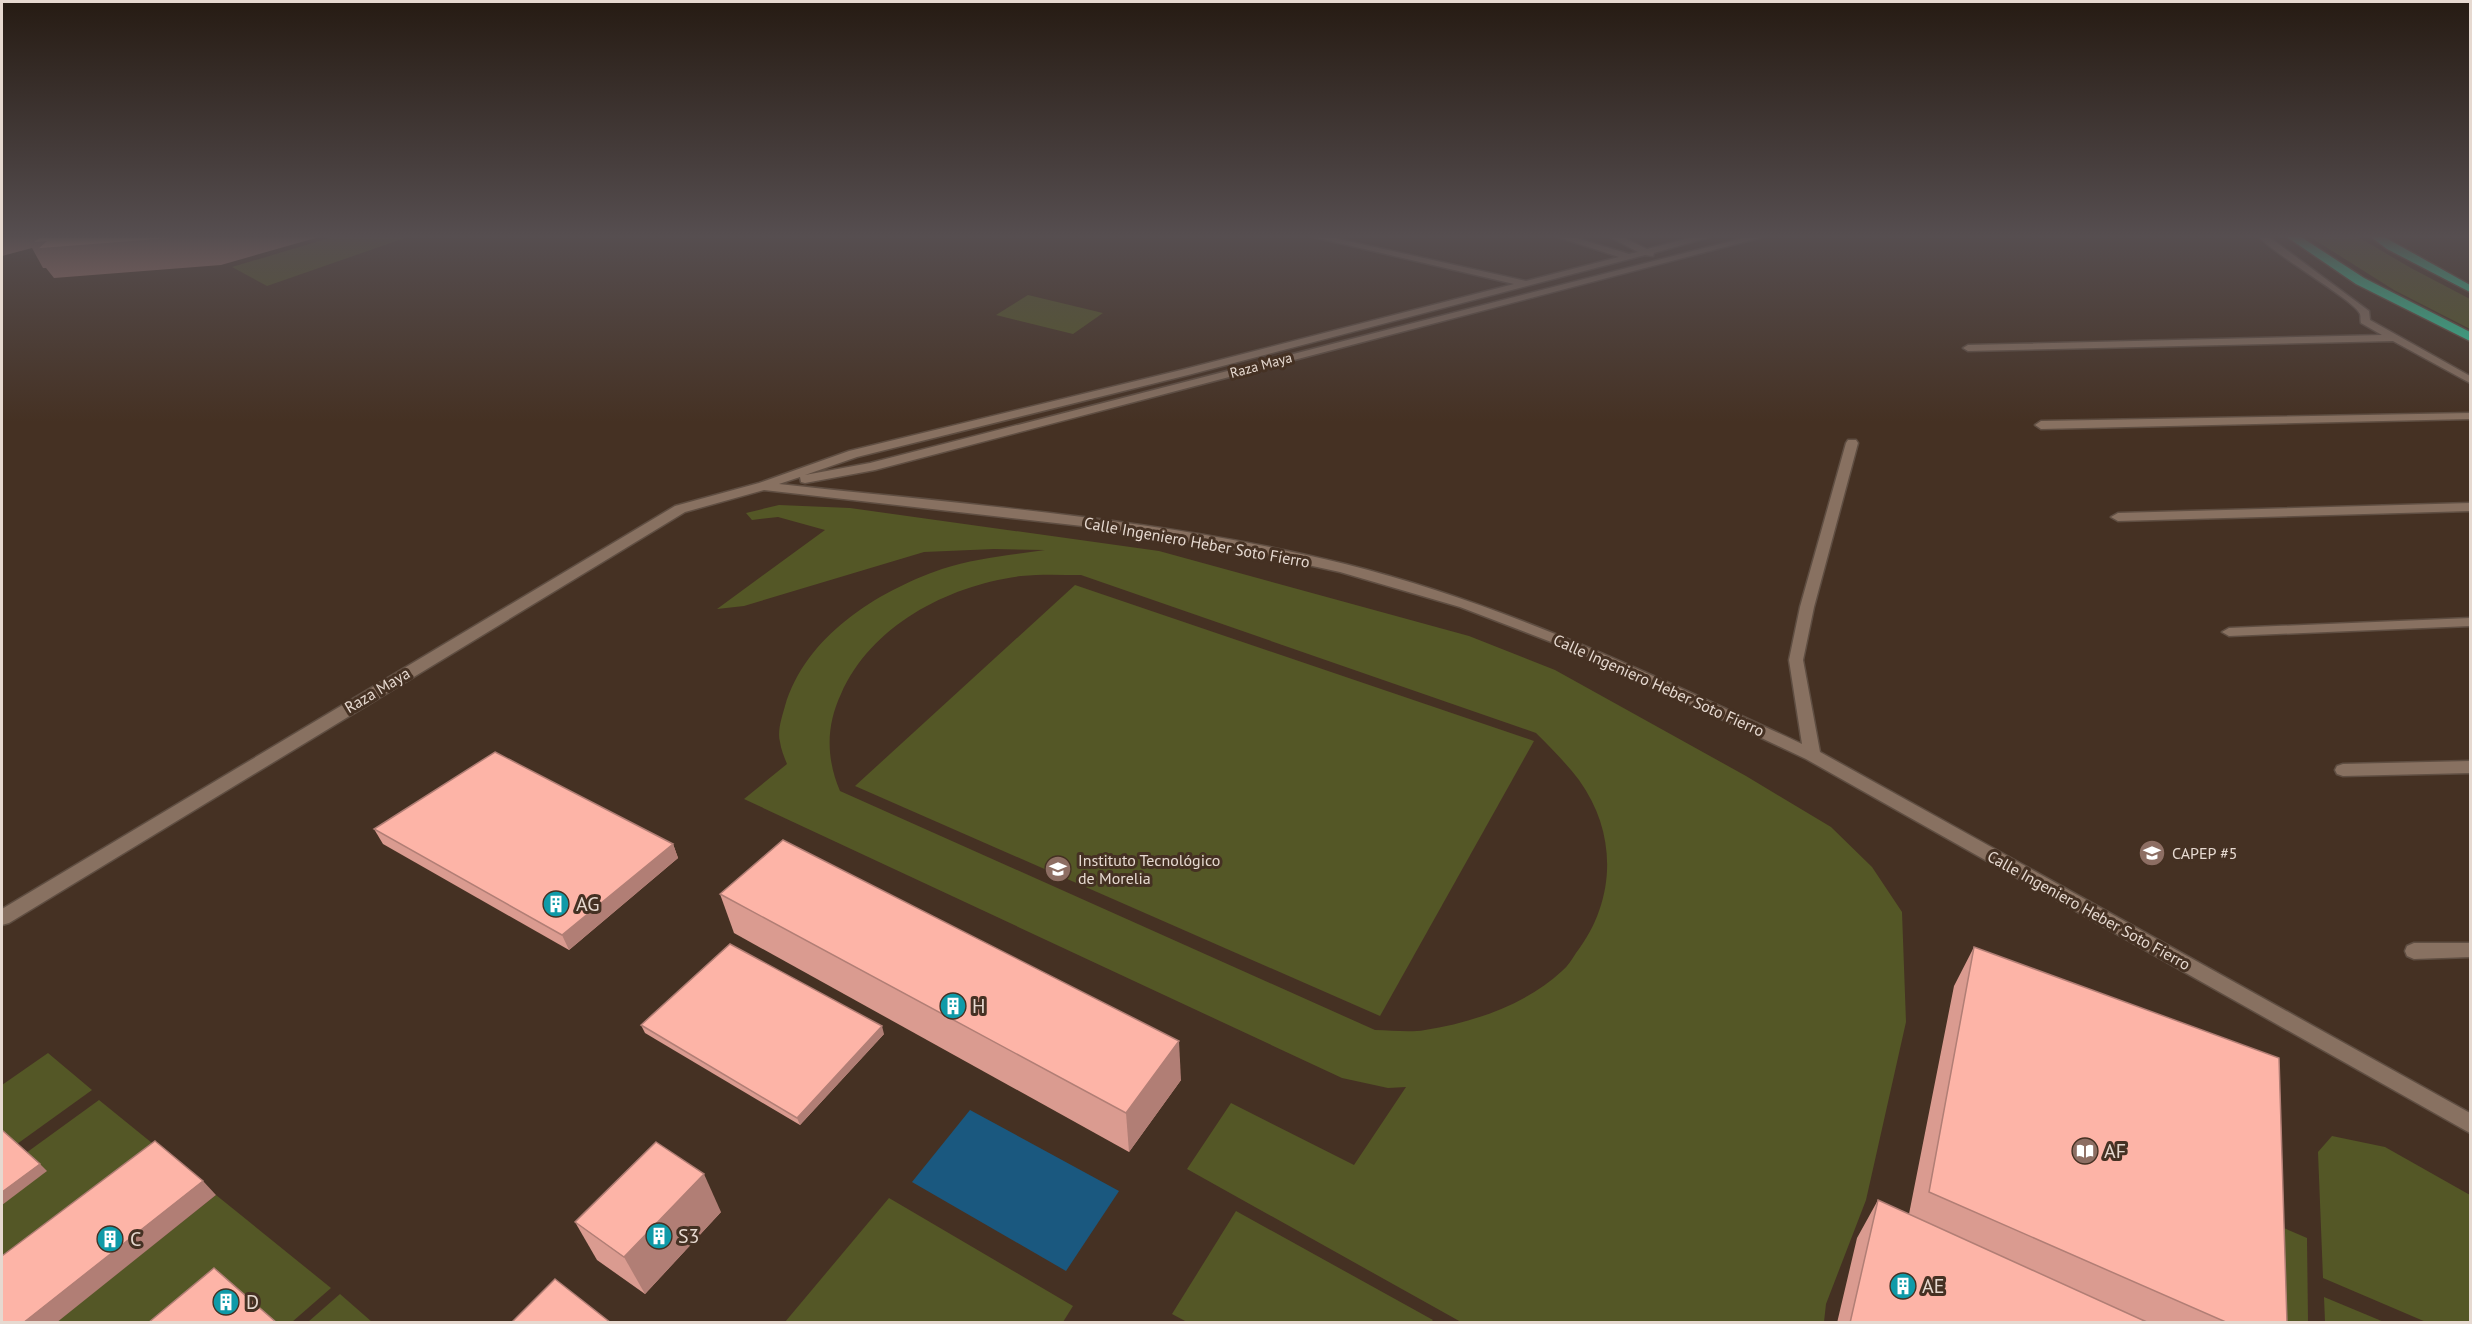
<svg xmlns="http://www.w3.org/2000/svg" width="2472" height="1324" font-family="'PT Sans',sans-serif">
<rect width="100%" height="100%" fill="#453123"/>
<!-- green -->
<g fill="#545726" fill-rule="evenodd">
<path d="M 333,237 L 408,237 L 267,286 L 232,267 Z"/>
<path d="M 2310,237 L 2358,237 L 2411,268 L 2470,299 L 2470,329 L 2394,290 Z"/>
<path d="M 1028,295 L 1103,313 L 1073,334 L 996,315 Z"/>
<path d="M 779,505 L 850,508 L 1159,551 L 1469,636 L 1555,670 L 1746,776 L 1831,827 L 1872,867 L 1902,912 L 1906,1022 L 1866,1200 L 1826,1304 L 1824,1322 L 1461,1322 L 1187,1169 L 1231,1103 L 1354,1165 L 1406,1087 L 1388,1088 L 1342,1078 L 744,799 L 787,764 C 784,757 781,749 780,742 C 777,731 782,717 785,706 C 806,636 876,592 942,569 C 975,558 1011,555 1045,550 L 994,549 L 924,552 L 744,606 L 717,609 L 825,530 L 778,517 L 752,520 L 746,513 ZM 1081,575 L 1536,733 C 1551,748 1566,763 1579,780 C 1618,834 1616,901 1576,953 C 1572,959 1568,966 1562,971 C 1527,1004 1472,1023 1425,1030 C 1409,1033 1391,1030 1375,1030 L 840,791 C 826,758 826,726 841,694 C 871,625 949,585 1021,576 C 1041,574 1061,575 1081,575 Z"/>
<path d="M 1075,585 L 1534,741 L 1380,1016 L 855,786 Z"/>
<path d="M 48,1053 L 92,1090 L 17,1144 L 2,1131 L 2,1085 Z"/>
<path d="M 99,1100 L 168,1156 L 2,1282 L 2,1205 L 26,1153 Z"/>
<path d="M 2332,1136 L 2385,1147 L 2470,1195 L 2470,1322 L 2426,1322 L 2323,1278 L 2318,1152 Z"/>
<path d="M 216,1195 L 331,1288 L 292,1322 L 56,1322 Z"/>
<path d="M 889,1198 L 1073,1306 L 1063,1322 L 785,1322 Z"/>
<path d="M 1236,1211 L 1433,1320 L 1431,1322 L 1187,1322 L 1172,1314 Z"/>
<path d="M 2249,1213 L 2307,1238 L 2308,1322 L 2250,1322 Z"/>
<path d="M 340,1294 L 372,1322 L 308,1322 Z"/>
<path d="M 2324,1297 L 2384,1322 L 2325,1322 Z"/>
</g>
<!-- water -->
<path fill="#1a587f" d="M 970,1110 L 1119,1191 L 1066,1271 L 912,1182 Z"/>
<g fill="none" stroke-linecap="round" stroke-linejoin="round">
<defs>
<g id="minor">
<path d="M 1313,237 L 1330,237 L 1526,281 L 1619,257 L 1558,237 L 1573,237 L 1629,254 L 1638,252 L 1610,237 L 1622,237 L 1647,249 L 1694,237 L 1710,237 L 1654,253 L 1653,256 L 1645,255 L 1188,375 L 857,457 L 805,475 L 870,463 L 1747,237 L 1763,237 L 875,470 L 805,483 L 801,482 L 800,477 L 779,484 C 968,505 1160,518 1345,564 C 1505,604 1653,675 1802,744 L 1789,660 L 1800,607 L 1846,443 L 1848,440 L 1856,440 L 1858,443 L 1814,607 L 1803,660 L 1820,752 L 2470,1113 L 2470,1133 L 1806,759 L 1585,655 L 1460,607 L 1340,572 L 1225,547 L 1109,529 L 764,490 L 685,512 L 9,923 L 2,925 L 2,909 L 675,506 L 759,483 L 849,451 L 1181,370 L 1514,284 Z"/>
<path d="M 2259,237 L 2269,237 L 2369,311 L 2370,320 L 2470,376 L 2470,383 L 2393,341 L 1968,351 L 1963,348 L 1968,345 L 2382,335 L 2361,323 C 2360,320 2361,317 2360,314 C 2354,300 2276,256 2259,237 Z"/>
<path d="M 2470,413 L 2470,419 L 2041,429 L 2035,425 L 2041,421 Z"/>
<path d="M 2470,503 L 2470,511 L 2118,521 L 2111,517 L 2118,513 Z"/>
<path d="M 2470,618 L 2470,626 L 2229,636 L 2222,632 L 2229,628 Z"/>
<path d="M 2470,761 L 2470,773 L 2343,776 L 2337,774 L 2335,770 L 2337,766 L 2343,764 Z"/>
<path d="M 2414,943 L 2470,943 L 2470,957 L 2414,959 L 2407,956 L 2405,951 L 2407,946 Z"/>
</g>
<g id="highway">
<path d="M 2287,237 L 2301,237 L 2364,278 L 2470,332 L 2470,341 L 2356,284 Z"/>
<path d="M 2371,237 L 2384,237 L 2470,285 L 2470,292 L 2387,249 Z"/>
</g>
</defs>
<!-- minor casing -->
<use href="#minor" stroke="#5f4e42" stroke-width="3"/>
<!-- highway casing -->
<use href="#highway" stroke="#5f4e42" stroke-width="3"/>
<!-- minor -->
<use href="#minor" fill="#887161" fill-rule="evenodd"/>
<!-- highway -->
<use href="#highway" fill="#2ed5a2" fill-rule="evenodd"/>
</g>
<!-- wall -->
<g fill="#da9b90">
<path d="M 374,829 L 673,844 L 678,858 L 569,950 L 383,844 Z"/>
<path d="M 720,894 L 1181,1080 L 1129,1152 L 734,933 Z"/>
<path d="M 1974,947 L 2287,1323 L 1837,1323 L 1857,1238 L 1878,1200 L 1909,1214 L 1954,986 Z"/>
<path d="M 641,1025 L 884,1034 L 800,1125 L 645,1033 Z"/>
<path d="M 721,1212 L 645,1294 L 597,1260 L 575,1222 Z"/>
</g>
<!-- shaded-wall -->
<g fill="#b17e75">
<path d="M 2,237 L 319,237 L 221,265 L 54,278 L 46,268 L 43,268 L 32,248 L 2,256 Z"/>
<path d="M 673,844 L 678,858 L 569,950 L 562,935 Z"/>
<path d="M 882,1026 L 884,1034 L 800,1125 L 797,1118 Z"/>
<path d="M 1179,1041 L 1181,1080 L 1129,1152 L 1126,1113 Z"/>
<path d="M 40,1164 L 47,1171 L 2,1205 L 2,1192 Z"/>
<path d="M 704,1174 L 721,1212 L 645,1294 L 624,1257 Z"/>
<path d="M 203,1181 L 216,1195 L 56,1323 L 23,1323 Z"/>
</g>
<!-- building -->
<g fill="#fdb4a7" stroke="#b17e75" stroke-width="1.5">
<path d="M 28,237 L 195,237 L 37,249 L 45,242 L 32,243 L 38,238 L 26,239 Z"/>
<path d="M 495,752 L 673,844 L 562,935 L 374,829 Z"/>
<path d="M 783,840 L 1179,1041 L 1126,1113 L 720,894 Z"/>
<path d="M 730,944 L 882,1026 L 797,1118 L 641,1025 Z"/>
<path d="M 1974,947 L 2279,1058 L 2287,1323 L 2228,1323 L 1929,1192 Z"/>
<path d="M 2,1130 L 40,1164 L 2,1192 Z"/>
<path d="M 155,1141 L 203,1181 L 23,1323 L 2,1323 L 2,1256 Z"/>
<path d="M 656,1142 L 704,1174 L 624,1257 L 575,1222 Z"/>
<path d="M 1878,1200 L 2149,1323 L 1850,1323 Z"/>
<path d="M 214,1268 L 277,1323 L 148,1323 Z"/>
<path d="M 555,1279 L 611,1323 L 511,1323 Z"/>
</g>
<!-- sky -->
<linearGradient id="sky" x2="0" y2="1"><stop stop-color="#261b13"/><stop offset="0.56" stop-color="#564e50"/><stop offset="1" stop-color="#564e50" stop-opacity="0"/></linearGradient>
<rect width="2472" height="422" fill="url(#sky)"/>
<!-- icons -->
<defs>
<symbol id="school-disc" viewBox="-11 -11 22 22"><circle r="9.5" fill="#8d6e63" stroke="#453123"/><path d="M0-5L7-2L0 1L-7-2ZM-4 1L0 2.5L4 1V4Q0 6-4 4Z" fill="#fff"/></symbol>
<symbol id="university-disc" viewBox="-11 -11 22 22"><circle r="9.5" fill="#8d6e63" stroke="#453123"/><path d="M0-5L7-2L0 1L-7-2ZM-4 1L0 2.5L4 1V4Q0 6-4 4Z" fill="#fff"/></symbol>
<symbol id="building-disc" viewBox="-11 -11 22 22"><circle r="9.5" fill="#0f9aa8" stroke="#453123"/><path d="M-4-6H4V6H1V3H-1V6H-4ZM-2.5-4.3h1.7v1.8h-1.7ZM.8-4.3h1.7v1.8H.8ZM-2.5-1h1.7V.8h-1.7ZM.8-1h1.7V.8H.8Z" fill="#fff"/></symbol>
<symbol id="library-disc" viewBox="-11 -11 22 22"><circle r="9.5" fill="#8d6e63" stroke="#453123"/><path d="M-6-4Q-3-5.5-.7-3.5V5Q-3 3-6 4ZM6-4Q3-5.5 .7-3.5V5Q3 3 6 4Z" fill="#fff"/></symbol>
</defs>
<g fill-rule="evenodd">
<use href="#school-disc" x="2137" y="838" width="30" height="30"/>
<use href="#university-disc" x="1043" y="854" width="30" height="30"/>
<use href="#building-disc" x="541" y="889" width="30" height="30"/>
<use href="#building-disc" x="938" y="991" width="30" height="30"/>
<use href="#library-disc" x="2070" y="1136" width="30" height="30"/>
<use href="#building-disc" x="644" y="1221" width="30" height="30"/>
<use href="#building-disc" x="95" y="1224" width="30" height="30"/>
<use href="#building-disc" x="1888" y="1271" width="30" height="30"/>
<use href="#building-disc" x="211" y="1287" width="30" height="30"/>
</g>
<g text-anchor="middle" dominant-baseline="central" stroke-width="6" stroke-linejoin="round" paint-order="stroke">
<!-- far-street labels -->
<g font-size="14" fill="#e6d9d0" stroke="#453123">
<text transform="translate(1261 365) rotate(-15)">Raza Maya</text>
</g>
<!-- street labels -->
<g font-size="16" fill="#e6d9d0" stroke="#453123">
<text transform="translate(1197 542) rotate(10)">Calle Ingeniero Heber Soto Fierro</text>
<text transform="translate(1659 685) rotate(24)">Calle Ingeniero Heber Soto Fierro</text>
<text transform="translate(377 690) rotate(-31)">Raza Maya</text>
<text transform="translate(2089 910) rotate(29)">Calle Ingeniero Heber Soto Fierro</text>
</g>
<!-- poi labels -->
<g font-size="16" fill="#e6d9d0" stroke="#453123" text-anchor="start">
<text x="2172" y="853">CAPEP #5</text>
<text x="1078" y="860">Instituto Tecnológico<tspan x="1078" dy="18">de Morelia</tspan></text>
</g>
<!-- near-poi labels -->
<g font-size="20" fill="#e6d9d0" stroke="#453123" text-anchor="start">
<text x="576" y="904">AG</text>
<text x="972" y="1006">H</text>
<text x="2104" y="1151">AF</text>
<text x="678" y="1236">S3</text>
<text x="130" y="1239">C</text>
<text x="1922" y="1286">AE</text>
<text x="246" y="1302">D</text>
</g>
</g>
<!-- border -->
<rect width="2472" height="1324" fill="none" stroke="#e6d9d0" stroke-width="6"/>
</svg>
